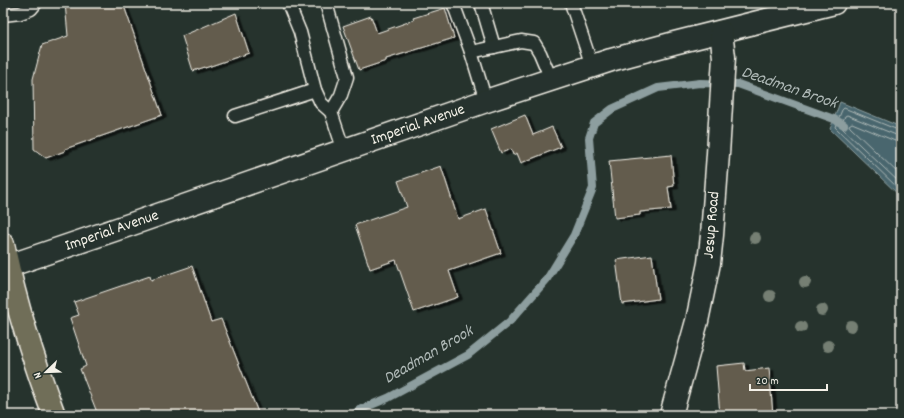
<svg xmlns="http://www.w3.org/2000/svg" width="904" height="418" font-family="Dekko,sans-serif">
<defs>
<filter id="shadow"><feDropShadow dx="4.5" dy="2.5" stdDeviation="0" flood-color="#0009"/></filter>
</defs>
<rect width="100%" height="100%" fill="#26332d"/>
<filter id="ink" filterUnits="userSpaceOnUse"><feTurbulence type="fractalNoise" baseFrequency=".025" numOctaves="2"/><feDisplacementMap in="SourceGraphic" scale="8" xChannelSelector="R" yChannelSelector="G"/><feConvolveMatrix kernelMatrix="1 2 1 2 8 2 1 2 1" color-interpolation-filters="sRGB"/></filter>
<g filter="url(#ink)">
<!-- water -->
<path fill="#48666e" stroke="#8d9e9f" d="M 840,102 L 901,127 L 901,197 L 830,129 L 834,119 Z"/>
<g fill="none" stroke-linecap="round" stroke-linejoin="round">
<!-- shore -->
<g stroke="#afb9b7" stroke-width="1">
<path d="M 901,131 L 898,130 L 844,108 L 842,110 L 835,127 L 901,191"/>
<path d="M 901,136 L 896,135 L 847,115 L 845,116 L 841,126 L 842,128 L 901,184"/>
<path d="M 901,142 L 895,141 L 852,123 L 849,125 L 850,127 L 901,176"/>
</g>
<!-- stream -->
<path stroke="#8d9e9f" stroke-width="8" d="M 353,415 L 359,410 L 388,398 L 468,355 L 510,321 L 547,279 L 574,235 L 593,188 L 589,138 L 594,123 L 612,109 L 658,88 L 700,83 L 738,84 L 834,119 L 844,125"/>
</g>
<!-- building -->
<g fill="#645c4d" stroke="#f4f1e8" filter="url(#shadow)">
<path d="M 65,3 L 123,3 L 162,115 L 65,149 L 65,151 L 46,158 L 34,149 L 33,79 L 42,45 L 68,36 Z"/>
<path d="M 445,8 L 454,38 L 386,59 L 386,61 L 359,70 L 343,26 L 371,16 L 377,33 L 414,20 L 413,18 Z"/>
<path d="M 236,13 L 249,53 L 205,68 L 205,67 L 193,71 L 182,36 Z"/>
<path d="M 525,115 L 533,135 L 552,127 L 561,147 L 521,163 L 517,153 L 513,155 L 511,149 L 501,153 L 491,129 Z"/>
<path d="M 671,155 L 674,186 L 668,187 L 671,209 L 640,212 L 640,215 L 615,218 L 609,161 Z"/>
<path d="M 441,166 L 458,219 L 486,209 L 501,253 L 449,271 L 458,297 L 414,312 L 396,260 L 370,269 L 355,225 L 407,207 L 398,181 Z"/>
<path d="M 652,255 L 658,299 L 622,304 L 616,260 Z"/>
<path d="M 192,266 L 211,322 L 221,319 L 259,415 L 98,415 L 80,369 L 86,366 L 70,318 L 79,315 L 74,302 L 150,276 L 151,280 Z"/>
<path d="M 744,363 L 745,371 L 769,368 L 773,415 L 720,415 L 716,366 Z"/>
</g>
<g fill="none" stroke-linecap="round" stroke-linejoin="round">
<defs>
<g id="lane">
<path d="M 288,3 L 300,32 L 315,90 L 321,103 L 331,112 L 344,151"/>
<path d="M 326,3 L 347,77 L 341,95 L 331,112"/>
<path d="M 453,3 L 471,52 L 486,101"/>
<path d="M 481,3 L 494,47"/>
<path d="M 571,3 L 592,66"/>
<path d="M 3,15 L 20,13 L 31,9 L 36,3"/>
<path d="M 471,52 L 521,41 L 534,43 L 540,53 L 551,79"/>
<path d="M 235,116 L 315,90"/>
</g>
<g id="street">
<path d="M 8,266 L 132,224 L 486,101 L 611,60 L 674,43 L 834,3"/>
<path d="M 671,415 L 697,321 L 709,263 L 712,235 L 718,154 L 724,57 L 721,32"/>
</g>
<path id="primary" d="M 3,244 C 15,302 33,359 54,415"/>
</defs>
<!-- lane casing -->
<use href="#lane" stroke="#f4f1e8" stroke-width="15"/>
<!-- street casing -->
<use href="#street" stroke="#f4f1e8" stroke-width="25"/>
<!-- primary casing -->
<use href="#primary" stroke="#f4f1e8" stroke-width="25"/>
<!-- lane -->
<use href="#lane" stroke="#26332d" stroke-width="12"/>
<!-- street -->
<use href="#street" stroke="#26332d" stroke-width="22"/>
<!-- primary -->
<use href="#primary" stroke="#706e59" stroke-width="22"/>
</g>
<!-- trees -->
<g fill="#757f73">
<circle cx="755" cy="238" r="6"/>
<circle cx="805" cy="282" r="6"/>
<circle cx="770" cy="296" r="6"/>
<circle cx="822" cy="310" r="6"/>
<circle cx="851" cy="326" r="6"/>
<circle cx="801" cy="327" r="6"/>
<circle cx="828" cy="346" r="6"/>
</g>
</g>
<g text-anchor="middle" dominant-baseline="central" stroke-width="3" stroke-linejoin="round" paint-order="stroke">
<!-- street labels -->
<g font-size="16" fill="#f4f1e8" stroke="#26332d">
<text transform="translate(418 125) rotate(-19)">Imperial Avenue</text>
<text transform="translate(712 225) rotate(-85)">Jesup Road</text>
<text transform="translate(112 231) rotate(-19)">Imperial Avenue</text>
</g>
<!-- water labels -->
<g font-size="17" font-style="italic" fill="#afb9b7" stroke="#26332d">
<text transform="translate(789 89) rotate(19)">Deadman Brook</text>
<text transform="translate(429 356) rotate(-30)">Deadman Brook</text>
</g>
</g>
<!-- margin -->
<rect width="904" height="418" fill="none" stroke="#26332d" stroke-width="16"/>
<rect x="8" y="8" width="888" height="402" fill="none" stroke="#f4f1e8" stroke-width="1.5" filter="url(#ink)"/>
<!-- north arrow -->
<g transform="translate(46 372) rotate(247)" stroke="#26332d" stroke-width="3" paint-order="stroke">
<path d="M0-3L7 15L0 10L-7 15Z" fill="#f4f1e8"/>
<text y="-6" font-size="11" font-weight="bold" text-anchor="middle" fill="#f4f1e8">N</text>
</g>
<!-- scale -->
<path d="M750 384v6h77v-6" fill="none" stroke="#f4f1e8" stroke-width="2"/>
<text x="756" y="384" font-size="12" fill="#f4f1e8" stroke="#26332d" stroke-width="3" paint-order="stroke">20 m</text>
</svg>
